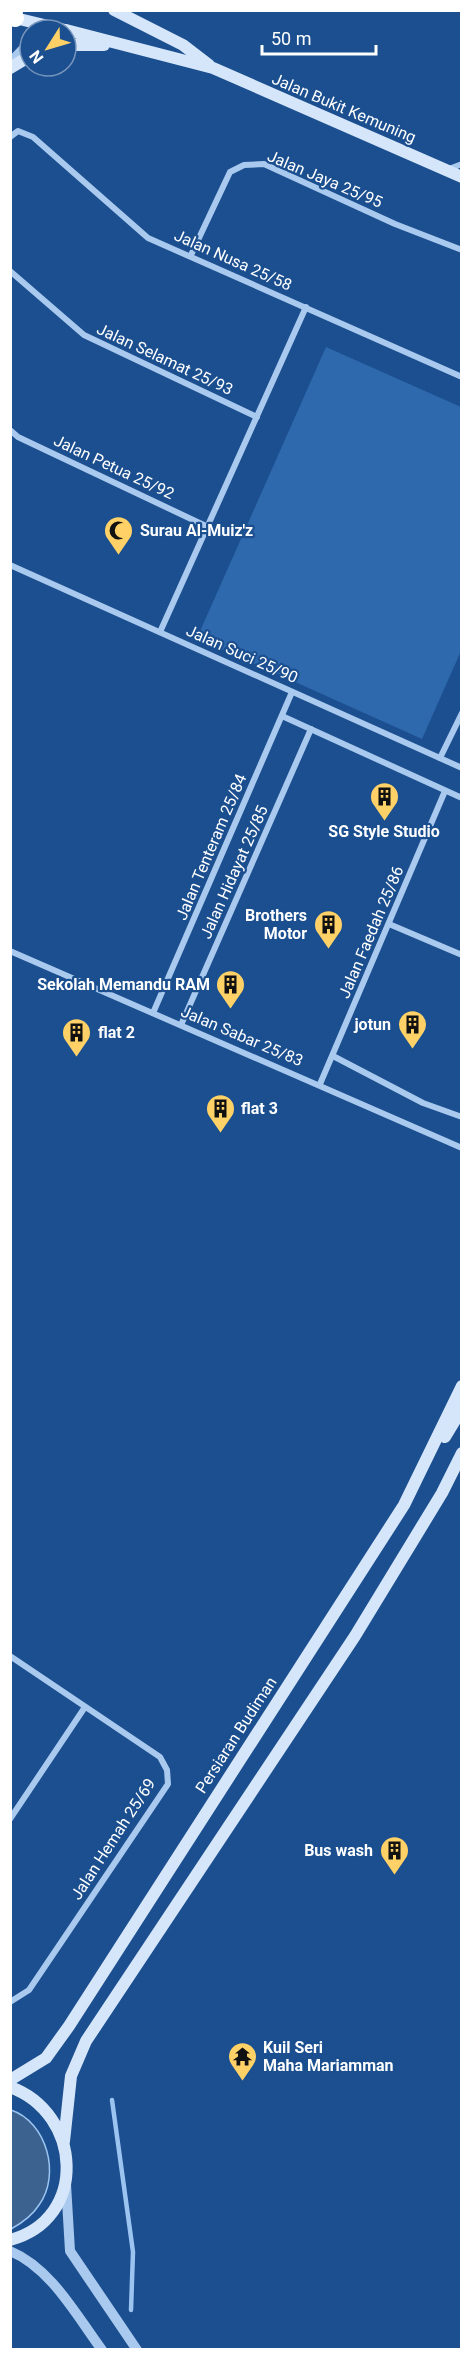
<svg xmlns="http://www.w3.org/2000/svg" width="472" height="2360" font-family="Roboto,sans-serif">
<rect width="100%" height="100%" fill="#1b4f8f"/>
<!-- green -->
<path fill="#2e69ad" d="M 326,347 L 461,407 L 461,651 L 422,739 L 197,638 Z"/>
<!-- water -->
<path fill="#3c6290" stroke="#9cc4f0" stroke-width="1.5" d="M 11,2110 C 47,2122 61,2175 39,2205 C 32,2216 22,2223 11,2229 Z"/>
<g fill="none" stroke-linecap="round" stroke-linejoin="round">
<!-- stream -->
<path stroke="#9cc4f0" stroke-width="4.5" d="M 112,2100 L 133,2252 L 131,2310"/>
<!-- minor -->
<g stroke="#a9c9ee" stroke-width="6">
<path d="M 10,137 L 18,131 L 33,137 L 148,238 L 462,377"/>
<path d="M 449,169 L 462,164"/>
<path d="M 191,255 L 230,172 L 244,165 L 264,164 L 395,224 L 462,250"/>
<path d="M 10,271 L 84,335 L 257,417"/>
<path d="M 10,430 L 18,437 L 208,527"/>
<path d="M 10,565 L 462,768"/>
<path d="M 160,632 L 306,307"/>
<path d="M 282,716 L 462,798"/>
<path d="M 440,758 L 462,713"/>
<path d="M 389,924 L 462,955"/>
<path d="M 10,951 L 462,1148"/>
<path d="M 153,1013 L 292,692"/>
<path d="M 181,1025 L 311,729"/>
<path d="M 333,1056 L 423,1103 L 462,1117"/>
<path d="M 320,1084 L 445,791"/>
<path d="M 10,1656 L 160,1757 L 167,1770 L 168,1784 L 29,1990 L 10,2002"/>
<path d="M 10,1819 L 85,1707"/>
</g>
<!-- tertiary -->
<g stroke="#a9c9ee" stroke-width="10">
<path d="M 10,63 L 30,42"/>
<path d="M 66,2184 L 70,2251 L 137,2350"/>
<path d="M 10,2251 C 51,2268 76,2315 102,2350"/>
</g>
<!-- secondary -->
<g stroke="#d6e6fa" stroke-width="12">
<path d="M 114,10 L 183,45 L 209,65"/>
<path d="M 17,12 L 15,18 L 65,30"/>
<path d="M 66,30 L 213,68 L 462,177"/>
<path d="M 66,45 L 104,45"/>
<path d="M 10,68 L 30,56"/>
<path d="M 445,1437 L 462,1409"/>
<path d="M 10,2080 L 46,2058 L 69,2026 L 404,1505 L 462,1386"/>
<path d="M 10,2087 C 82,2113 89,2219 10,2240"/>
<path d="M 64,2141 L 71,2076 L 86,2041 L 355,1636 L 442,1493 L 462,1453"/>
</g>
<!-- motorway -->
<path stroke="#fff" stroke-width="18" d="M 10,17 L 15,18"/>
</g>
<!-- icons -->
<defs>
<symbol id="mosque-pin" viewBox="-11 -11 22 30"><path d="M0 17L-7.5 6A9.5 9.5 0 1 1 7.5 6Z" fill="#ffd166" stroke="#1b4f8f"/><path d="M3.5-4.9A6 6 0 1 0 3.5 4.9A5 5 0 1 1 3.5-4.9Z" fill="#111"/></symbol>
<symbol id="building-pin" viewBox="-11 -11 22 30"><path d="M0 17L-7.5 6A9.5 9.5 0 1 1 7.5 6Z" fill="#ffd166" stroke="#1b4f8f"/><path d="M-4-6H4V6H1V3H-1V6H-4ZM-2.5-4.3h1.7v1.8h-1.7ZM.8-4.3h1.7v1.8H.8ZM-2.5-1h1.7V.8h-1.7ZM.8-1h1.7V.8H.8Z" fill="#111"/></symbol>
<symbol id="temple-pin" viewBox="-11 -11 22 30"><path d="M0 17L-7.5 6A9.5 9.5 0 1 1 7.5 6Z" fill="#ffd166" stroke="#1b4f8f"/><path d="M0-6L5-2H3V0L6.5 2.5H4V6H1.5V3h-3V6H-4V2.5H-6.5L-3 0V-2H-5Z" fill="#111"/></symbol>
</defs>
<g fill-rule="evenodd">
<use href="#mosque-pin" x="102" y="514" width="33" height="45"/>
<use href="#building-pin" x="368" y="780" width="33" height="45"/>
<use href="#building-pin" x="312" y="908" width="33" height="45"/>
<use href="#building-pin" x="214" y="968" width="33" height="45"/>
<use href="#building-pin" x="396" y="1008" width="33" height="45"/>
<use href="#building-pin" x="60" y="1016" width="33" height="45"/>
<use href="#building-pin" x="204" y="1092" width="33" height="45"/>
<use href="#building-pin" x="378" y="1834" width="33" height="45"/>
<use href="#temple-pin" x="226" y="2040" width="33" height="45"/>
</g>
<g text-anchor="middle" dominant-baseline="central" stroke-width="4.5" stroke-linejoin="round" paint-order="stroke">
<!-- street labels -->
<g font-size="16" fill="#fff" stroke="#1b4f8f">
<text transform="translate(344 108) rotate(23)">Jalan Bukit Kemuning</text>
<text transform="translate(325 179) rotate(23)">Jalan Jaya 25/95</text>
<text transform="translate(233 260) rotate(24)">Jalan Nusa 25/58</text>
<text transform="translate(165 359) rotate(25)">Jalan Selamat 25/93</text>
<text transform="translate(114 467) rotate(25)">Jalan Petua 25/92</text>
<text transform="translate(242 654) rotate(24)">Jalan Suci 25/90</text>
<text transform="translate(211 847) rotate(-67)">Jalan Tenteram 25/84</text>
<text transform="translate(234 872) rotate(-66)">Jalan Hidayat 25/85</text>
<text transform="translate(371 932) rotate(-67)">Jalan Faedah 25/86</text>
<text transform="translate(242 1036) rotate(23)">Jalan Sabar 25/83</text>
<text transform="translate(236 1735) rotate(-57)">Persiaran Budiman</text>
<text transform="translate(113 1839) rotate(-57)">Jalan Hemah 25/69</text>
</g>
<!-- poi labels -->
<g font-size="16" font-weight="bold" fill="#fff" stroke="#1b4f8f" text-anchor="start">
<text x="140" y="530">Surau Al-Muiz'z</text>
<text x="384" y="831" text-anchor="middle">SG Style Studio</text>
<text x="307" y="915" text-anchor="end">Brothers<tspan x="307" dy="18">Motor</tspan></text>
<text x="210" y="984" text-anchor="end">Sekolah Memandu RAM</text>
<text x="391" y="1024" text-anchor="end">jotun</text>
<text x="98" y="1032">flat 2</text>
<text x="241" y="1108">flat 3</text>
<text x="373" y="1850" text-anchor="end">Bus wash</text>
<text x="263" y="2047">Kuil Seri<tspan x="263" dy="18">Maha Mariamman</tspan></text>
</g>
</g>
<!-- border -->
<rect width="472" height="2360" fill="none" stroke="#ffffff" stroke-width="24"/>
<!-- north arrow -->
<g transform="translate(48 48) rotate(233)"><circle r="28" fill="#1b4f8f" stroke="#7695bc" stroke-width="1.5"/>
<path d="M0-4.5L10 22L0 15L-10 22Z" fill="#ffd166"/>
<text y="-9" font-size="16" font-weight="bold" text-anchor="middle" fill="#ffffff">N</text>
</g>
<!-- scale -->
<path d="M262 45v9h114v-9" fill="none" stroke="#ffffff" stroke-width="3"/>
<text x="271" y="45" font-size="18" fill="#ffffff" stroke="#1b4f8f" stroke-width="4.5" paint-order="stroke">50 m</text>
</svg>
